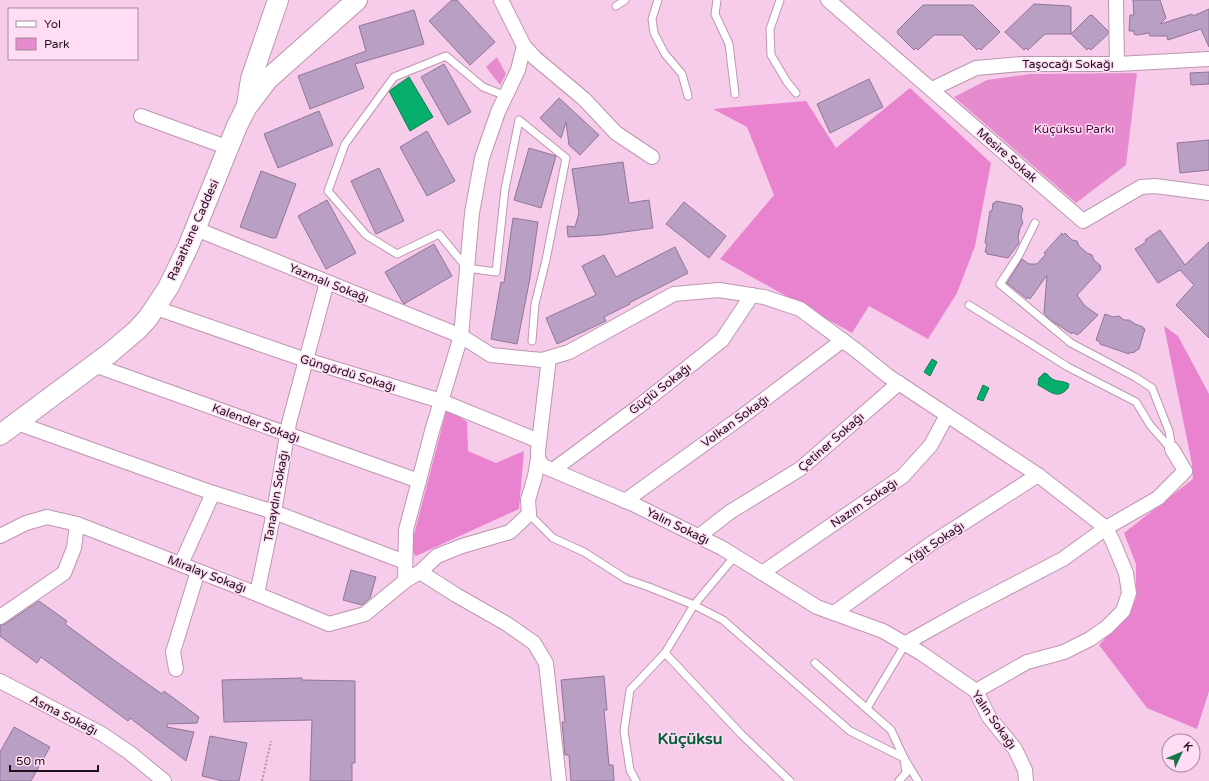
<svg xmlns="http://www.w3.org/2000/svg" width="1209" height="781" font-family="'Varela Round',sans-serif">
<rect width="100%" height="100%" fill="#f7ccea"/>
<!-- green -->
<g fill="#e78bcf">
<path d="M 497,57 L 506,74 L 500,85 L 486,67 Z"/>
<path d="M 1137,73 L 1126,165 L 1076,203 L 954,97 L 987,80 L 1030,74 Z"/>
</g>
<!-- forest -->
<g fill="#e982cf">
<path d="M 910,88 L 991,163 L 975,246 L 957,293 L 928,339 L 869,306 L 852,333 L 720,259 L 774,195 L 747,127 L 713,109 L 806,101 L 836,148 Z"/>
<path d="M 1164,326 L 1178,336 L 1209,394 L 1209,691 L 1197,729 L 1147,708 L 1099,645 L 1119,623 L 1136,599 L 1136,564 L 1124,533 L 1193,479 L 1192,464 Z"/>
<path d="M 447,408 L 467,422 L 468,451 L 496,463 L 524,451 L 519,509 L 416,556 L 410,550 Z"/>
</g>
<!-- water -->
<g fill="#05ae6b" stroke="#0d7f53">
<path d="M 409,77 L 433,117 L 410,131 L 389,91 Z"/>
<path d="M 932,359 L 937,362 L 930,376 L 924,372 Z"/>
<path d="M 1044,373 L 1047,374 C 1055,384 1060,379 1069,384 L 1068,388 C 1057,401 1049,390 1038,385 L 1039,378 Z"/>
<path d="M 983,385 L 989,388 L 983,401 L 977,399 Z"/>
</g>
<!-- building -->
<g fill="#ba9fc4" stroke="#8f7598">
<path d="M 452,0 L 457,0 L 495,42 L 470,65 L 429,21 Z"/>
<path d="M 1133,0 L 1160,0 L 1166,18 L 1160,24 L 1192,14 L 1193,16 L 1209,9 L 1209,47 L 1201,29 L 1168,40 L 1167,36 L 1150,36 L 1149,33 L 1137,35 L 1134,34 L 1134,31 L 1129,31 L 1130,15 L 1134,15 Z"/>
<path d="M 1034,4 L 1069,6 L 1071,7 L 1071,34 L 1090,15 L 1091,16 L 1092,15 L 1108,31 L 1108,34 L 1091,50 L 1089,48 L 1087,50 L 1071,34 L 1045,34 L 1028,50 L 1026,48 L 1024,50 L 1005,32 Z"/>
<path d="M 923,5 L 973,5 L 1000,32 L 981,50 L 979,48 L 977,50 L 962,35 L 934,35 L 918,50 L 916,48 L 914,50 L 897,33 L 898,32 L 897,31 Z"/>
<path d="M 414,10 L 424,44 L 355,64 L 364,88 L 310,109 L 298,76 L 366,51 L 359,26 Z"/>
<path d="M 444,64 L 471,112 L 448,125 L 421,77 Z"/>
<path d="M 1209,72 L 1209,84 L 1191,85 L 1190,73 Z"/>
<path d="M 869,79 L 883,107 L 830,133 L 817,104 Z"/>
<path d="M 559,98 L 599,135 L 580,155 L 569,145 L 566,122 L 561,138 L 540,118 Z"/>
<path d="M 319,111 L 333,145 L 278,168 L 264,134 Z"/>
<path d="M 427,131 L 455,181 L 427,196 L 400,147 Z"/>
<path d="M 1209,140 L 1209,170 L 1180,173 L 1177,143 Z"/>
<path d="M 529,148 L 556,156 L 541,208 L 514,200 Z"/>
<path d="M 623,162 L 629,203 L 649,200 L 653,228 L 602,235 L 568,237 L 567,226 L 575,227 L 579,213 L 572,169 Z"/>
<path d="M 379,168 L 404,221 L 376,234 L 351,181 Z"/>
<path d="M 261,171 L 296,184 L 276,238 L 272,238 L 240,227 Z"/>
<path d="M 327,200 L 356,253 L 326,269 L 298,216 Z"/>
<path d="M 996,201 L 1021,206 L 1021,208 L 1023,208 L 1021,217 L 1023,223 L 1020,228 L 1018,238 L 1019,243 L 1008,258 L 987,254 L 987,252 L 985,252 L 987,243 L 985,243 L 990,211 L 992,211 L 993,203 L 995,203 Z"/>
<path d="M 684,202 L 726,236 L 709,258 L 666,224 Z"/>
<path d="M 513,218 L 538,222 L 530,278 L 517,344 L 491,339 L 501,282 L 504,283 Z"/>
<path d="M 1160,230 L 1185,265 L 1209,242 L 1209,338 L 1176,305 L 1194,285 L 1180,270 L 1158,283 L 1135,249 L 1146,242 L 1145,240 Z"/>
<path d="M 1062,233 L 1063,235 L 1065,233 L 1072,240 L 1077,241 L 1079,246 L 1087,253 L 1092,255 L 1094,260 L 1101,266 L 1100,267 L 1101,269 L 1077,295 L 1085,306 L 1098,315 L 1081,332 L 1077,335 L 1073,332 L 1072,334 L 1049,319 L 1044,313 L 1047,275 L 1030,299 L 1028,297 L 1027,299 L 1007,283 L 1022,259 L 1029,264 L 1037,264 L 1046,254 L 1044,253 Z"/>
<path d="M 434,244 L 452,276 L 404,304 L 403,303 L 385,272 Z"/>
<path d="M 675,247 L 688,273 L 629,303 L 630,304 L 604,317 L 606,321 L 557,344 L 546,318 L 596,295 L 582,266 L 604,255 L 616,277 Z"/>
<path d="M 1105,314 L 1113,317 L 1119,316 L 1124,320 L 1129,320 L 1135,324 L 1143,327 L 1143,329 L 1145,329 L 1139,349 L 1133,353 L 1130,352 L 1129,354 L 1100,344 L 1100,342 L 1096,340 Z"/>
<path d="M 351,570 L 376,577 L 370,598 L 362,605 L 343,600 Z"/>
<path d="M 39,601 L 67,621 L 65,624 L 118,663 L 162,694 L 164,691 L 199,717 L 197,723 L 167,724 L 167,727 L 194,732 L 186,761 L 130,718 L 128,721 L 41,657 L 37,663 L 0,636 L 0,625 L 5,624 Z"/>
<path d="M 604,676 L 607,710 L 604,710 L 609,765 L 613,765 L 614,781 L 571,781 L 569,755 L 565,755 L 562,722 L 565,722 L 561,680 Z"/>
<path d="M 302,678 L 302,680 L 355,681 L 355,763 L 352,763 L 352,781 L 310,781 L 312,720 L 224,722 L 222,680 Z"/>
<path d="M 14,727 L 50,747 L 31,781 L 0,781 L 0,752 Z"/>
<path d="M 210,736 L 247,743 L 239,781 L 223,781 L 202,776 Z"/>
</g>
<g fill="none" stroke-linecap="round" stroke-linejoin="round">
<defs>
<g id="lane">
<path d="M 658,0 L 652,19 L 654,33 L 665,54 L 682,74 L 688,96"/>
<path d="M 717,0 L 715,14 L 729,44 L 735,94"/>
<path d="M 780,0 L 770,29 L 771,55 L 787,82 L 796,93"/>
<path d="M 616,6 L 625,0"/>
<path d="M 506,96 L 483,87 L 446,56 L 394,77 L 345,144 L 328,191 L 366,235 L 397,254 L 439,234 L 467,268 L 496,272 L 505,189 L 519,120 L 566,158 L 546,260 L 535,304 L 532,341"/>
<path d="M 1035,223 L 1019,255 L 1000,284 L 1071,343 L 1135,377 L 1152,388 L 1169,431 L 1172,449"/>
<path d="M 969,305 L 1068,367 L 1136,402 L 1150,425 L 1171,449"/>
<path d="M 529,514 L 553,538 L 584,552 L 626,579 L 649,587 L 694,605 L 723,620 L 850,731 L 904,758 L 918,781"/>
<path d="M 665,653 L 741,734 L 790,781"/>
<path d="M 815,663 L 891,730 L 904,758 L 906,773 L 899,781"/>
<path d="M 867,708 L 906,643"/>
<path d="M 636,781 L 630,770 L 624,731 L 630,690 L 665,653 L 694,605 L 735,556"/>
</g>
<g id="street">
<path d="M 501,0 L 524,46 L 535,58 L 584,99 L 616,133 L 652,157"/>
<path d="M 828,0 L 1083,221 L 1141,187 L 1155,186 L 1209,193"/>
<path d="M 1116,0 L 1117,64"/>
<path d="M 932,89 L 976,68 L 1022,64 L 1117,64 L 1209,59"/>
<path d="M 141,116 L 229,148"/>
<path d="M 196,229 L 461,336 L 472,213 L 482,158 L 498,112 L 518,70 L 524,46"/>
<path d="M 156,308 L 306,360 L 441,401 L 539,441"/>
<path d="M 549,358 L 538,451 L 538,459 L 543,466 L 633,504 L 722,548 L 817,607 L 883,631 L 921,653 L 976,691 L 989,717 L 1015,749 L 1025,770 L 1026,781"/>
<path d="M 94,365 L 419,481"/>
<path d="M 17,423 L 213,493 L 274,512 L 405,562"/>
<path d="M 538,459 L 535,476 L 528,500 L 529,514 L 510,532 L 462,546 L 437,556 L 420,572 L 405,581 L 406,530 L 432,431 L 461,336 L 491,355 L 542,360 L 569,352 L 674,294 L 719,290 L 764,297 L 800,309 L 857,351 L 888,376 L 1038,475 L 1106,528 L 1113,542 L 1126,573 L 1129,593 L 1123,611 L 1107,627 L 1090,639 L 1064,652 L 1027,662 L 976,691"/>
<path d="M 553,470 L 638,407 L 722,340 L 752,295"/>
<path d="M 625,501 L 740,418 L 843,340"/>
<path d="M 0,536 L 26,523 L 47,517 L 77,524 L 257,594 L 329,624 L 365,614 L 405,581"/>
<path d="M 699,536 L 730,512 L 800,469 L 899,383"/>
<path d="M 181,564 L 213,493"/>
<path d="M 420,572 L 456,595 L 507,624 L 534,643 L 546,663 L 559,781"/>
<path d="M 762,573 L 903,476 L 931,445 L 947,415"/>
<path d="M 257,594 L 274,512 L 289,423 L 327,282"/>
<path d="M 834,613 L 932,543 L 1038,475"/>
<path d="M 0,617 L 64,573 L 74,548 L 77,524"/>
<path d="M 906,643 L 963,611 L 1063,559 L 1106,528 L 1158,498 L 1185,471 L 1172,449"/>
<path d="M 176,669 L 173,652 L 198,571"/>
<path d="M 0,681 L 102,734 L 130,753 L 164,781"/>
</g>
<g id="secondary">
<path d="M 247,105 L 251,79 L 278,0"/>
<path d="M 0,435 L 110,353 L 137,330 L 148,318 L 168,288 L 188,247 L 237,126 L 246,108 L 268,79 L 357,0"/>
</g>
</defs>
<!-- lane casing -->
<use href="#lane" stroke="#bd96b1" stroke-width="9"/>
<!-- street casing -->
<use href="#street" stroke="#bd96b1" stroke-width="16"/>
<!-- secondary casing -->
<use href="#secondary" stroke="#bd96b1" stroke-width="22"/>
<!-- path -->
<path stroke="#b492aa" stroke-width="2" stroke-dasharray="2 2" stroke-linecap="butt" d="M 262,781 L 271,741"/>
<!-- lane -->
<use href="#lane" stroke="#fff" stroke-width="7"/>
<!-- street -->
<use href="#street" stroke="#fff" stroke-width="14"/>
<!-- secondary -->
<use href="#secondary" stroke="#fff" stroke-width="20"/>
</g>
<g text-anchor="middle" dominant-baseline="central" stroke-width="3" stroke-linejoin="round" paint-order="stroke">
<!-- street labels -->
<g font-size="12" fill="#20111c" stroke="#ffddf4">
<text x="1068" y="64">Taşocağı Sokağı</text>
<text transform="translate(1007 155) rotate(41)">Mesire Sokak</text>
<text transform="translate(193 230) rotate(-66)">Rasathane Caddesi</text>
<text transform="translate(329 283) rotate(22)">Yazmalı Sokağı</text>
<text transform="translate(348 373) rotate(17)">Güngördü Sokağı</text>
<text transform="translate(660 389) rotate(-38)">Güçlü Sokağı</text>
<text transform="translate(735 421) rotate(-36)">Volkan Sokağı</text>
<text transform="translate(256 423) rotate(20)">Kalender Sokağı</text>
<text transform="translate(831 442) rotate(-41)">Çetiner Sokağı</text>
<text transform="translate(276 496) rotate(-80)">Tanaydın Sokağı</text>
<text transform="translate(864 503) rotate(-34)">Nazım Sokağı</text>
<text transform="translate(678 526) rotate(26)">Yalın Sokağı</text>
<text transform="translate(935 543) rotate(-34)">Yiğit Sokağı</text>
<text transform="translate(207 574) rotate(21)">Miralay Sokağı</text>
<text transform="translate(64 715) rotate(27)">Asma Sokağı</text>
<text transform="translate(994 720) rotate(55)">Yalın Sokağı</text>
</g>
<!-- park labels -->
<g font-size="12" fill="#4c0c3f" stroke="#ffddf4">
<text x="1074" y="129">Küçüksu Parkı</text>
</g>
<!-- district labels -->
<g font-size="16" font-weight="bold" fill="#045f39" stroke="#ffddf4">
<text x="690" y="739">Küçüksu</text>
</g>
</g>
<!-- legend -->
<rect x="8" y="8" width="130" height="52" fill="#ffddf4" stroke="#a68b9e"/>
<rect x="16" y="21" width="20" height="6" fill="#ffffff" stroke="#a68b9e"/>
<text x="44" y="28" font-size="12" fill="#20111c">Yol</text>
<rect x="16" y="38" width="20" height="12" fill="#e78bcf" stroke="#a68b9e"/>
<text x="44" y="48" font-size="12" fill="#20111c">Park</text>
<!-- north arrow -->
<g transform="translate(1181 753) rotate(46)"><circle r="19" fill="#ffddf4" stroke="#a68b9e"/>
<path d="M0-3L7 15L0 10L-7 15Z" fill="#1a754a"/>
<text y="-6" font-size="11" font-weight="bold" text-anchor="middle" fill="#20111c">K</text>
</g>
<!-- scale -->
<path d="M10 765v6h88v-6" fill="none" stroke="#20111c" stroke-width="2"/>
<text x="16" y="765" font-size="12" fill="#20111c" stroke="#ffddf4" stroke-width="3" paint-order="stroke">50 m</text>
</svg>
